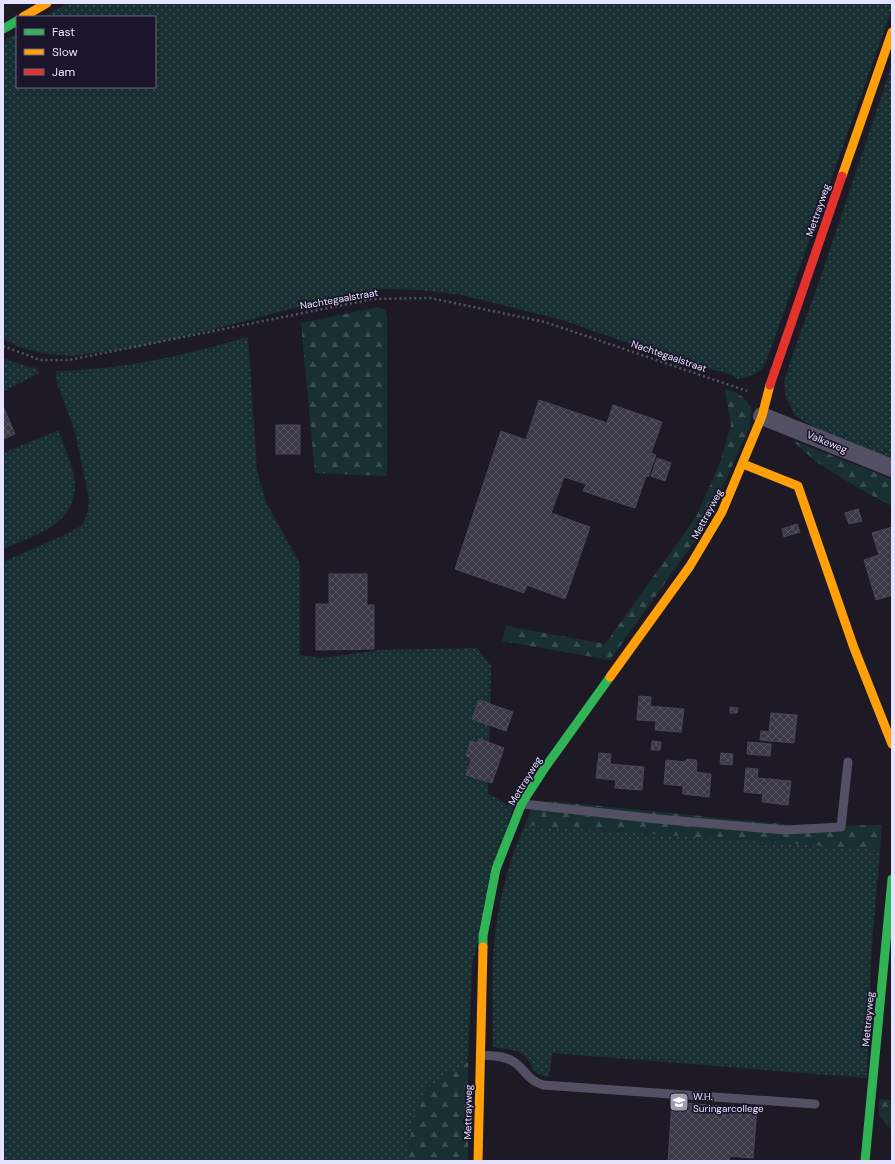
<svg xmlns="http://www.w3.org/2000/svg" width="895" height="1164" font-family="'DM Sans',sans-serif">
<defs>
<pattern id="grass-dots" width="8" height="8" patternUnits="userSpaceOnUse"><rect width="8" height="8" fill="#193032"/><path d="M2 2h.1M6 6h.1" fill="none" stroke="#3a4e51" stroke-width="1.8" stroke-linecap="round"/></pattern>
<pattern id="forest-firs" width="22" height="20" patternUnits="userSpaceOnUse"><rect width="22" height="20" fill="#193032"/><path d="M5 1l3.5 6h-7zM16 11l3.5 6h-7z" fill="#3a4e51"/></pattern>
<pattern id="building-cross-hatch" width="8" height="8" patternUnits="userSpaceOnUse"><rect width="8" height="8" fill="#3c3946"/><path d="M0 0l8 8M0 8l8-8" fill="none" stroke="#585562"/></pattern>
</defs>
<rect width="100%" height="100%" fill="#1d1a25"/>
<!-- grass -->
<g fill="url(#grass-dots)">
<path d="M 68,3 L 892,3 L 892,9 L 766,362 C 760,375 750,376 737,379 L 731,375 L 630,344 L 566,321 L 462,295 L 421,290 L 386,289 L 366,291 L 325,300 L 199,333 L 138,347 L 72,356 L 41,353 L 19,347 L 3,339 L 3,41 L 17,33 L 17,87 L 155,87 L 155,17 L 44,17 Z"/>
<path d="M 892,64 L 892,458 L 820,430 L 795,416 L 786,397 L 784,381 L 793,353 L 820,279 Z"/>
<path d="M 248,337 L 257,470 L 266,502 L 300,564 L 300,655 L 322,658 L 380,650 L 477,648 L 491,666 L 488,794 L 513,807 L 472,965 L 468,1062 L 427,1088 L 407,1161 L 3,1161 L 3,562 L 62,536 L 81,526 L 87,516 L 89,499 L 75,432 L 56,380 L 56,371 C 122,370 185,355 248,337 Z"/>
<path d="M 3,358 L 25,366 L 37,368 L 39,373 L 3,392 Z"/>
<path d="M 59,430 C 63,445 72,463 74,477 C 81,524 37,534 3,549 L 3,453 Z"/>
<path d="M 525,825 L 880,850 L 871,956 L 867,1078 L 552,1053 L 549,1077 C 529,1075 533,1061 521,1053 C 513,1048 502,1050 493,1046 C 493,1009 491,971 495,935 C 499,898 509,859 525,825 Z"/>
</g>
<!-- forest -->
<g fill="url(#forest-firs)">
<path d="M 378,307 L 385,310 L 387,316 L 387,476 L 315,473 L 301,323 Z"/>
<path d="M 725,390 L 733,391 L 743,397 L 751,407 L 750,426 L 705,527 L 610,660 L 502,641 L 506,626 L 605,644 L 696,517 L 720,463 L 731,425 Z"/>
<path d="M 792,440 L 892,479 L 892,506 L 858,488 L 815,461 Z"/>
<path d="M 549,801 L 802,826 L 882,825 L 880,850 L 525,825 L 532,807 Z"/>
<path d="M 468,1062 L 468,1161 L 407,1161 L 414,1114 L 427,1088 Z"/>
<path d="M 879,1099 L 892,1100 L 892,1131 L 879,1114 Z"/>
</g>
<!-- building -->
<g fill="url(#building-cross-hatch)" stroke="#4a4557">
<path d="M 539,400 L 607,423 L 613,405 L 662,422 L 651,453 L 656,455 L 648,477 L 646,476 L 635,508 L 583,491 L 586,484 L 564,477 L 551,513 L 590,527 L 565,599 L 527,585 L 524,593 L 455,569 L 501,431 L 526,440 Z"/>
<path d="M 3,406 L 15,434 L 3,439 Z"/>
<rect x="276" y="425" width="24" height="29"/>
<path d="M 657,458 L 671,463 L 665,481 L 651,476 Z"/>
<path d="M 858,509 L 862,521 L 849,524 L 845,513 Z"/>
<path d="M 797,524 L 800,532 L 784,537 L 782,529 Z"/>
<path d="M 892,527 L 892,595 L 876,600 L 864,560 L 879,555 L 872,533 Z"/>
<path d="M 329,574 L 367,574 L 367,605 L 374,605 L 374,649 L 316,650 L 316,604 L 329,604 Z"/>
<path d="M 639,696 L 651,697 L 650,706 L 684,709 L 681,732 L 655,730 L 656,721 L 637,720 Z"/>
<path d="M 479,700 L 513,712 L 506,731 L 472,719 Z"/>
<path d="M 730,707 L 738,708 L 737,713 L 730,713 Z"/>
<path d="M 771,713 L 797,715 L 794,743 L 760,740 L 761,731 L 769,732 Z"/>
<path d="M 479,739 L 504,748 L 492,783 L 466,775 L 472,758 L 466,756 L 471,741 L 477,743 Z"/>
<path d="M 652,741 L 661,742 L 660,750 L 651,750 Z"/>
<path d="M 748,742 L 771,744 L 770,756 L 747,754 Z"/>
<path d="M 599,753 L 611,754 L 610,764 L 644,767 L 642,790 L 615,788 L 616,780 L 596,778 Z"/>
<path d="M 721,753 L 733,754 L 732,765 L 720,764 Z"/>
<path d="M 687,759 L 696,760 L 697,763 L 696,772 L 711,774 L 709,797 L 683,794 L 683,786 L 664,784 L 666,760 L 685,762 Z"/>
<path d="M 746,768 L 758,769 L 757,778 L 791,781 L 788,805 L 762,802 L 763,794 L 744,792 Z"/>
<path d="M 672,1102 L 757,1109 L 753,1158 L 730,1156 L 729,1161 L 668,1161 Z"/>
</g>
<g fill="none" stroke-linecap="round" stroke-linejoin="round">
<!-- path -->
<path stroke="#4e5764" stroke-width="2.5" stroke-dasharray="2 3" stroke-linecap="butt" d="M 3,346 L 40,360 L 69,360 L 373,299 L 430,298 L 545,322 L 747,391"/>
<!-- lane -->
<g stroke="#535065" stroke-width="9">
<path d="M 523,804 L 657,819 L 785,830 L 841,827 L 848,762"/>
<path d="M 480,1055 C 492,1056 503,1055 514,1062 C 526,1070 527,1080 543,1085 L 815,1104"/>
</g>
<!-- street -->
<path stroke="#535065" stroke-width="18" d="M 762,416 L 892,468"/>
<!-- fast -->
<g stroke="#30b455" stroke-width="9">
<path d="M 3,29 L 17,21"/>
<path d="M 483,947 L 483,936 L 496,869 L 522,803 L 544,769 L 610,677"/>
<path d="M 865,1161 L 892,879"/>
</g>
<!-- slow -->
<g stroke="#ff9f0a" stroke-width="9">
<path d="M 23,17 L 47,3"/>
<path d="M 842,176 L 892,32"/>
<path d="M 743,464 L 798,486 L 854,648 L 892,744"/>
<path d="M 610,677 L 690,566 L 722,512 L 762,416 L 770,385"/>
<path d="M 478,1161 L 483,947"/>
</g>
<!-- jam -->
<path stroke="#e5322d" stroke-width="9" d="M 770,385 L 842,176"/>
</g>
<!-- icons -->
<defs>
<symbol id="school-square" viewBox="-11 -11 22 22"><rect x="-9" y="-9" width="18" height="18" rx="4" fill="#a09bb1" stroke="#1a152a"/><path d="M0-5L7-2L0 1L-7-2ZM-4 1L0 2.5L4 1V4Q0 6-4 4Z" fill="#fff"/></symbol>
</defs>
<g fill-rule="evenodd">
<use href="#school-square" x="668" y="1091" width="22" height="22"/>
</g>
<g text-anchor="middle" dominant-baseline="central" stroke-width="3.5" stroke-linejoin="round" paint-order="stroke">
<!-- street labels -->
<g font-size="10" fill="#e6e1fc" stroke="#1a152a">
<text transform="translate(818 210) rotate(-71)">Mettrayweg</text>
<text transform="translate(339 299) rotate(-10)">Nachtegaalstraat</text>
<text transform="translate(669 356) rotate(19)">Nachtegaalstraat</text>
<text transform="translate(827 442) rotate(22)">Valkeweg</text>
<text transform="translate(707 514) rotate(-62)">Mettrayweg</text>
<text transform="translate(525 781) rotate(-59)">Mettrayweg</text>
<text transform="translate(868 1019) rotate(-85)">Mettrayweg</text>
<text transform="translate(468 1112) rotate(-89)">Mettrayweg</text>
</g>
<!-- poi labels -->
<g font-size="10" fill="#e6e1fc" stroke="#1a152a" text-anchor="start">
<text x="693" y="1096">W.H.<tspan x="693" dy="12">Suringarcollege</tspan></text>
</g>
</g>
<!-- border -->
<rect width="895" height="1164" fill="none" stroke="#e6e1fc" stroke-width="8"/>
<!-- legend -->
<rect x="16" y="16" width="140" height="72" fill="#1a152a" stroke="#6c677e"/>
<rect x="24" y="29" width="20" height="6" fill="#30b455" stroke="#6c677e"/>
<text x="52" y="36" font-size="12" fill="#e6e1fc">Fast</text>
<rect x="24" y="49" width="20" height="6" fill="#ff9f0a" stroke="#6c677e"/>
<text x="52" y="56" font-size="12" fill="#e6e1fc">Slow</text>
<rect x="24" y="69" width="20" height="6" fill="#e5322d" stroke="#6c677e"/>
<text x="52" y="76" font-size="12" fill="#e6e1fc">Jam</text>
</svg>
